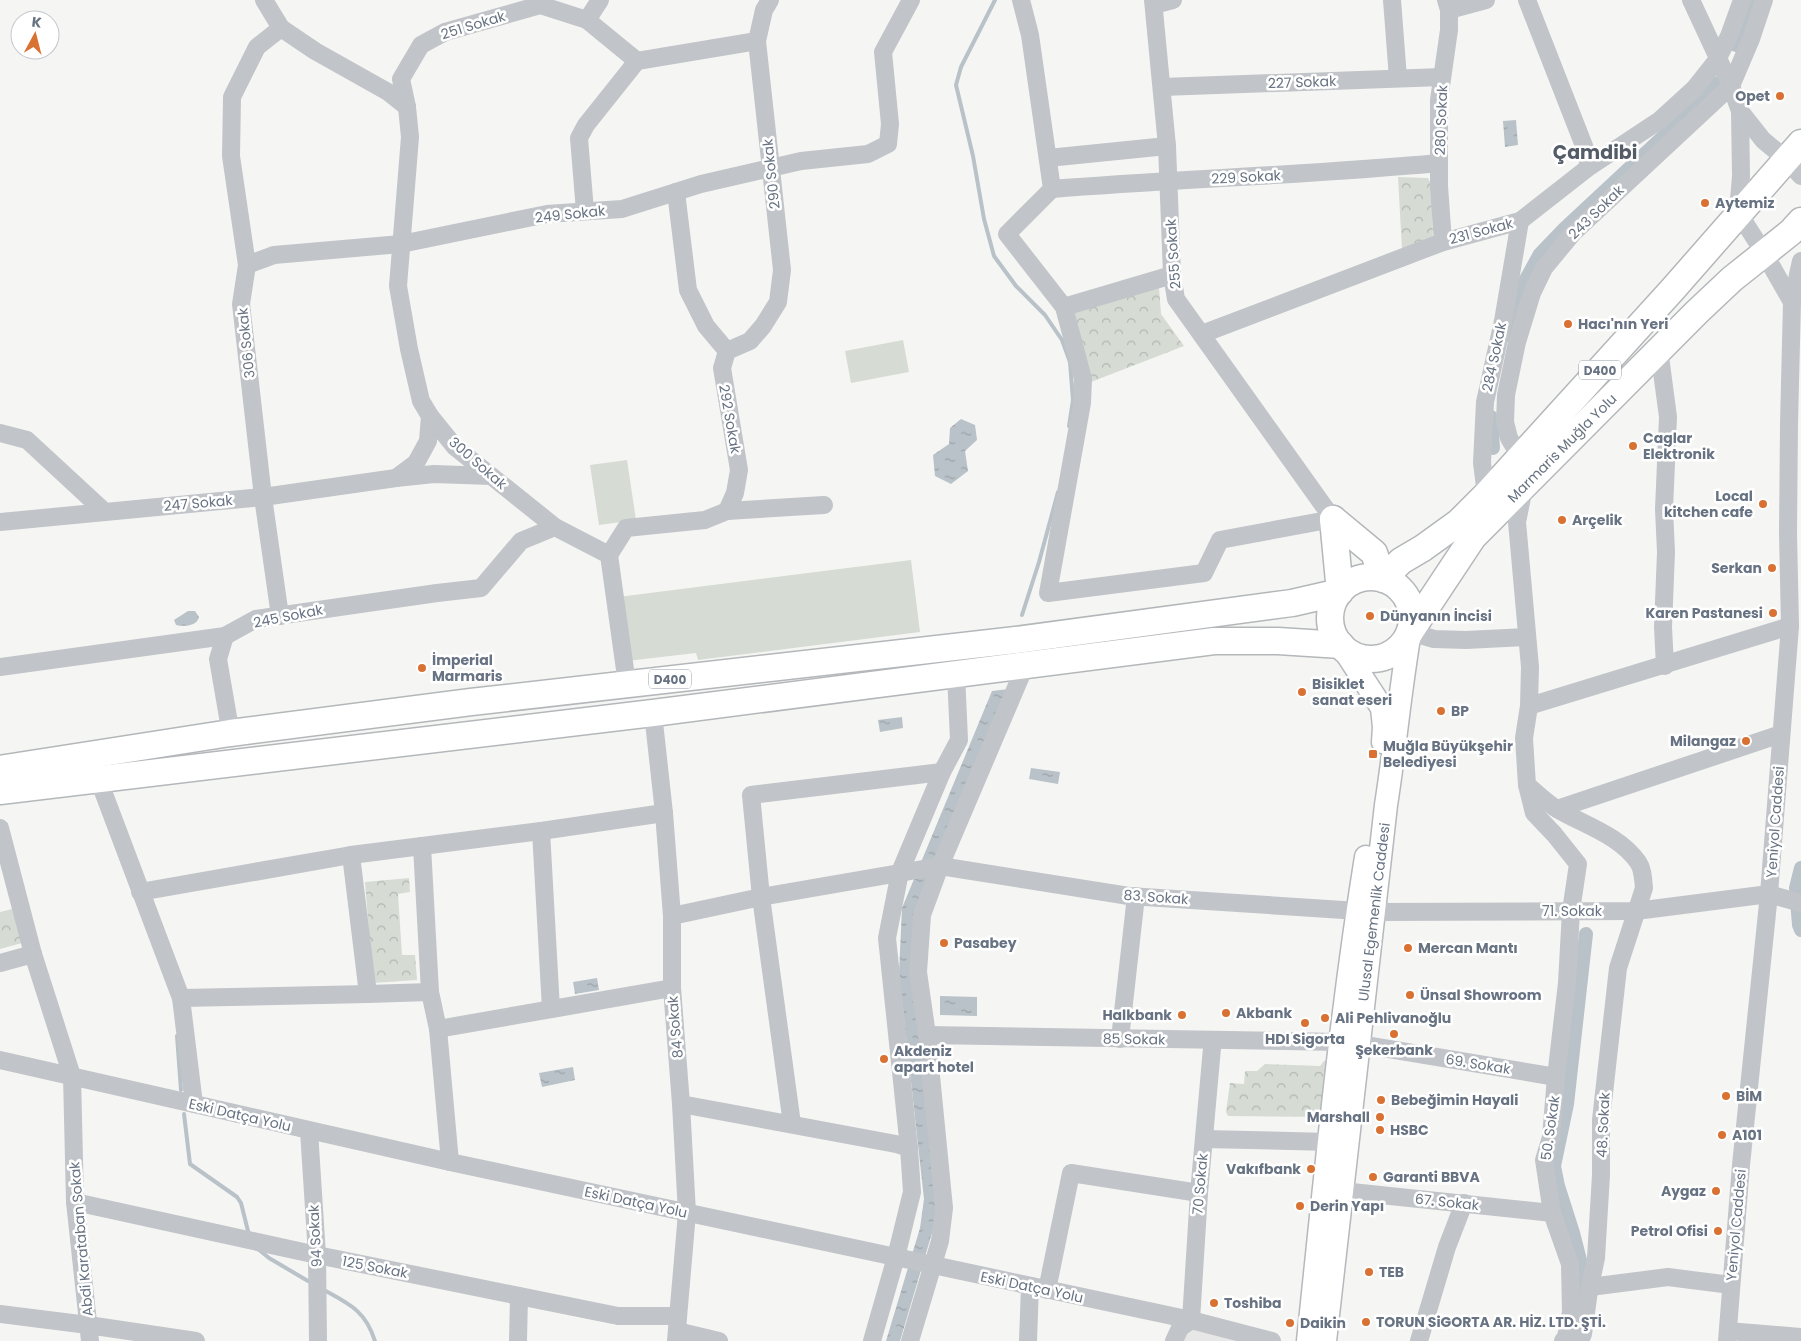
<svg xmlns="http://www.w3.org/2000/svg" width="1801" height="1341" font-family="Poppins,sans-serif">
<defs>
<pattern id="forest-crowns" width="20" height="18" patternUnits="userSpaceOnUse" patternTransform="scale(1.25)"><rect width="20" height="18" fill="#d6dcd4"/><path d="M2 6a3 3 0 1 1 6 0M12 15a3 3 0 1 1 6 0" fill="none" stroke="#b1b7b1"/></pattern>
<pattern id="water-ripples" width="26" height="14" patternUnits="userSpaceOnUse" patternTransform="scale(1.25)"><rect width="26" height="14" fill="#b9c2c8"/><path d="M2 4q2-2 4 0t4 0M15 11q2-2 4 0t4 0" fill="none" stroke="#9aa2a8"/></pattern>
</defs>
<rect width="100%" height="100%" fill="#f5f6f3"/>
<!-- built -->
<path fill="#e6e7e6" d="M 1191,1320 L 1272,1341 L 1174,1341 Z"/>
<!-- forest -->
<g fill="url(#forest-crowns)">
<path d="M 1398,177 L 1428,178 L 1432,186 L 1433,239 L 1402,250 Z"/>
<path d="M 1159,287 L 1161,314 L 1184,346 L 1091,382 L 1074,310 Z"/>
<path d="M 409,878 L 410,892 L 398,894 L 402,955 L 415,955 L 417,980 L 373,983 L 365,882 Z"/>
<path d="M 12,909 L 22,943 L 0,949 L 0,912 Z"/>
<path d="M 1332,1060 L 1325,1117 L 1228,1116 L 1226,1112 L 1230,1083 L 1244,1084 L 1245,1071 L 1257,1071 L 1265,1064 L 1320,1066 L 1324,1061 Z"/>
</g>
<!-- garden -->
<g fill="#d6dcd4">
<path d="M 903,340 L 909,372 L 851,383 L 845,351 Z"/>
<path d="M 627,460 L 636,520 L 599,525 L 590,465 Z"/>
<path d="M 911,560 L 920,632 L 698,660 L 696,653 L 627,661 L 618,597 Z"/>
</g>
<!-- water -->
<g fill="url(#water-ripples)">
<path d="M 1516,120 L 1518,145 L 1505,147 L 1503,121 Z"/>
<path d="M 961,419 L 975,425 L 977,440 L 965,451 L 968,471 L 951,484 L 935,476 L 933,455 L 949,444 L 950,428 Z"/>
<path d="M 188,611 L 195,611 L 199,617 C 197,626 184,627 176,625 L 174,620 Z"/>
<path d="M 1009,689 L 915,909 L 911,970 L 940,1206 L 900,1341 L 886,1341 L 920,1228 L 924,1199 L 899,973 L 902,908 L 992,691 Z"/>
<path d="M 902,717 L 903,728 L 880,732 L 878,720 Z"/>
<path d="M 1031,768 L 1060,772 L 1058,784 L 1029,779 Z"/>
<path d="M 597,978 L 599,990 L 575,994 L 573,982 Z"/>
<path d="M 940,996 L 977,997 L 977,1016 L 940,1015 Z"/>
<path d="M 573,1067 L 575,1080 L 542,1087 L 539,1073 Z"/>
</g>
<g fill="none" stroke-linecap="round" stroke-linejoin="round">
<!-- stream -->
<g stroke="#b9c2c8" stroke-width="4">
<path d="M 995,0 L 961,67 L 956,85 L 973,156 L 984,219 L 994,256 L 1016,286 L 1045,315 L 1062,340 L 1070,362 L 1073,400 L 1069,426"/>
<path d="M 1022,615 L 1039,562 L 1058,492"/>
<path d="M 177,1036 L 181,1090"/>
<path d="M 184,1114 L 190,1164 L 237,1197 L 241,1203 L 249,1235"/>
<path d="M 258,1249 L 269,1258 L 308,1281"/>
<path d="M 322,1289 C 349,1304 365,1310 375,1341"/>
</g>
<!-- canal -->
<g stroke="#b9c2c8" stroke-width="14">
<path d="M 1736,45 L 1747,21 L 1754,0"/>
<path d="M 1508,335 L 1524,283 L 1540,254 L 1565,228 L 1695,107 L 1714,83"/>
<path d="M 1491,417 L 1493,448"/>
<path d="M 1801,868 L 1796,888 L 1799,925 L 1801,930"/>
<path d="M 1577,1302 L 1581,1264 L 1573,1233 L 1558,1186 L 1554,1166 L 1567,1104 L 1586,934"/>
</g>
<defs>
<g id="major">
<path d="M 1341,645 L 1382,708 L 1384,727 L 1383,742"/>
<path d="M 1308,1341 C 1325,1180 1340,1018 1366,857"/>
<path d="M 1325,1341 L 1386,805 C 1395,748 1400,690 1410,632"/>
</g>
<g id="highway">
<path d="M 1333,519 L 1374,553 L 1383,579 L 1401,561 L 1423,548 L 1459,522 L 1486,495 L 1673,289 L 1801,143"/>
<circle cx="1371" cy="618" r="41"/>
<path d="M 1410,632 L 1473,537 L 1697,312 L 1732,279 L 1791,232 L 1801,221"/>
<path d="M 0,769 L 230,733 L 471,702 L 1016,640 L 1292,603 L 1340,592 L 1333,519"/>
<path d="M 0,791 L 653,713 L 1214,641 L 1278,641 L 1341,645"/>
</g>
</defs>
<!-- major casing -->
<use href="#major" stroke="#b5b8bc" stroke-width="25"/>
<!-- highway casing -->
<use href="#highway" stroke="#b4b7ba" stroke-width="29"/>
<!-- minor -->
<g stroke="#c1c4c8" stroke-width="18">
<path d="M 264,0 L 281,28 L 315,51 L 388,92 L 407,107"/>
<path d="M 1021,0 L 1030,35 L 1052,189 L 1007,234 L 1064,307 L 1083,379 L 1082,403 L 1048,593 L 1204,573 L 1220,540 L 1333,519 L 1176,299 L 1172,275 L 1167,146 L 1153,0"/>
<path d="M 1392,0 L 1398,78"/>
<path d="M 1527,0 L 1586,151 L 1589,167"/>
<path d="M 1691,0 L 1731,86 L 1740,111 L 1763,140 L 1787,160 L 1801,176"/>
<path d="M 1154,5 L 1173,0"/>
<path d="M 1449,10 L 1486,0"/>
<path d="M 587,20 L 600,0"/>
<path d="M 1162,87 L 1442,77"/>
<path d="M 1740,111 L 1741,176 L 1738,212 L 1764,253 L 1792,302"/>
<path d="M 1048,158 L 1167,146"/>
<path d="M 1052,189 C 1181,179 1310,175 1439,163"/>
<path d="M 676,192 L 688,290 L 706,326 L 727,351"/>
<path d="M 585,211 L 579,138 L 586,125 L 637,61"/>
<path d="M 1443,242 L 1439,186 L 1439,100 L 1449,30 L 1449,10 L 1446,0"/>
<path d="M 247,265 L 274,255 L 401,244 L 547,214 L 622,209 L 701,184 L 801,161 L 868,154 L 888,144 L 890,124 L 883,52 L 911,0"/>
<path d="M 1064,307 L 1172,275"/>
<path d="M 1202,334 L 1443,242 L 1520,221 L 1589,167 L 1660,120 L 1694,89 L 1717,60 L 1729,36 L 1742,0"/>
<path d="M 1659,349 L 1668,417 L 1664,509 L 1666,552 L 1663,627 L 1665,666"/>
<path d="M 0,433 L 27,440 L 105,512"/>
<path d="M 1521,458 L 1509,438 L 1505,422 L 1506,395 L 1517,342 L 1532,293 L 1544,268 L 1573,233 L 1731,86 L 1751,39 L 1764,0"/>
<path d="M 396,478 L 416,463 L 428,441 L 430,416"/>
<path d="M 1524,488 L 1517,522 L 1530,667 L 1529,706 L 1524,738 L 1527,785 L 1534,813 L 1554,834 L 1578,864 L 1571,911 L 1567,983 L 1556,1077 L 1551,1137 L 1544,1160 L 1552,1213 L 1570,1264 L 1571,1312 L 1566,1337 L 1563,1341"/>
<path d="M 1486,495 L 1482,463 L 1485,402 L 1503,321 L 1520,221"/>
<path d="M 727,511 L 735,493 L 739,470 L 722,368 L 727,351 L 750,341 L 763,326 L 778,302 L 782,270 L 757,41 L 764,10 L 770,0"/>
<path d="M 0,522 L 263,497 L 396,478 L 434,474 L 491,476"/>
<path d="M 609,555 L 626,528 L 705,520 L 727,511 L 824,505"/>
<path d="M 280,616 L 263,497 L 241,304 L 247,265 L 231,156 L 232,97 L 257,47 L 281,28"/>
<path d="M 1410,632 L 1434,639 L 1466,640 L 1527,637"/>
<path d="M 225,636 L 218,659 L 229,723"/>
<path d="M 0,667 L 225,636 L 256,619 L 437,593 L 481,588 L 521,541 L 555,527"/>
<path d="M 627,684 L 609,555 L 555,527 L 455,447 L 430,416 L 421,401 L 409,349 L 398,286 L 410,137 L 407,107 L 401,79 L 421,45 L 445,32 L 540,5 L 587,20 L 637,61 L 757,41"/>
<path d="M 1529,706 L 1790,626"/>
<path d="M 653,713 L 664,813 L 672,916 L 672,988 L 681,1104 L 687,1213 L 676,1341"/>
<path d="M 98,778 L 181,998 L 194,1104"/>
<path d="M 1527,785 C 1537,793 1547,803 1557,809 C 1584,825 1619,835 1638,862 C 1643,869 1643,879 1644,888 L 1618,968 L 1601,1120 L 1601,1175 L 1596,1258 L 1589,1291 L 1583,1334 L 1580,1341"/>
<path d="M 1557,809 L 1781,734"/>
<path d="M 0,828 L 33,954 L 72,1076 L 75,1202 L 90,1341"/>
<path d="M 541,831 L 551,1009"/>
<path d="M 422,846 L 430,992"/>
<path d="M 351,855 L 368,994"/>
<path d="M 140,892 L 351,855 L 541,831 L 664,813"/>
<path d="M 672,916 L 761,897 L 940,866 L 1129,896 L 1374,912 L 1636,911 L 1769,894 L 1801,903"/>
<path d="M 0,963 L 33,954"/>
<path d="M 181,998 L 368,994 L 430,992 L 438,1029 L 450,1162"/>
<path d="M 438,1029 L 672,988"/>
<path d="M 927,1035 L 1341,1042"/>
<path d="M 1120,1039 L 1136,896"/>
<path d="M 1347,1044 L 1359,1044 L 1556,1077"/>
<path d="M 0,1060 L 450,1162 L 1191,1320 L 1272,1341"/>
<path d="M 681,1104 L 896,1144 L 909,1148"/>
<path d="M 792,1124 L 761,897 L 751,795 L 942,772"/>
<path d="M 309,1131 L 317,1255 L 318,1341"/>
<path d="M 1204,1139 L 1330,1142"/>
<path d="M 1342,1191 L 1552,1213"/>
<path d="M 75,1202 L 317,1255 L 618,1316 L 678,1316"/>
<path d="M 1590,1287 L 1668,1277 L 1731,1285"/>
<path d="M 1047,1290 L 1071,1173 L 1199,1193"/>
<path d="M 0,1314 L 88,1325 L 196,1341"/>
<path d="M 677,1331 L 719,1341"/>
<path d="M 1728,1331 L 1801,1337"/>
<path d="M 518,1341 L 519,1296"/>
<path d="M 872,1341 L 896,1257 L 912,1192 L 909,1148 L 887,938 L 900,872 L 942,772 L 959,740 L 956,674"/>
<path d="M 910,1341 L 940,1241 L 944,1208 L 927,1035 L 918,972 L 922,915 L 940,866 L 1026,664"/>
<path d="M 1028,1341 L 1030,1286"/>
<path d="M 1174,1341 L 1180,1328 L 1191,1320 L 1199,1193 L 1212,1048"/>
<path d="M 1419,1341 L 1447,1247 L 1464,1203"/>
<path d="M 1727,1341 L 1741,1165 L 1769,894 L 1790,626 L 1788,533 L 1789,424 L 1792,302 L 1801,261"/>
</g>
<!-- major -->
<use href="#major" stroke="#fff" stroke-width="22"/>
<!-- highway -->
<use href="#highway" stroke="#fff" stroke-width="26"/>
</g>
<!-- markers -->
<g fill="#d87131" stroke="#fff" stroke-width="2">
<circle cx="1780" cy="96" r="5"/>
<circle cx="1705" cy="203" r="5"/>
<circle cx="1568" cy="324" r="5"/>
<circle cx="1633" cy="446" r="5"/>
<circle cx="1763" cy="504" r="5"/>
<circle cx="1562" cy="520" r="5"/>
<circle cx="1772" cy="568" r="5"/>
<circle cx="1773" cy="613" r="5"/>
<circle cx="1370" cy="616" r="5"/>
<circle cx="422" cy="668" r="5"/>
<circle cx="1302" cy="692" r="5"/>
<circle cx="1441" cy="711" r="5"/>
<circle cx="1746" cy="741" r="5"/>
<rect x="1368" y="749" width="10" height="10" rx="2.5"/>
<circle cx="944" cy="943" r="5"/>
<circle cx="1408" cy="948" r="5"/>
<circle cx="1410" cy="995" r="5"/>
<circle cx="1226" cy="1013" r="5"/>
<circle cx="1182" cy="1015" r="5"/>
<circle cx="1325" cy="1018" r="5"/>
<circle cx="1305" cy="1023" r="5"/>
<circle cx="1394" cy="1034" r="5"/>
<circle cx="884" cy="1059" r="5"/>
<circle cx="1726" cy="1096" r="5"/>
<circle cx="1381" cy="1100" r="5"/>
<circle cx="1380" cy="1117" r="5"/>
<circle cx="1380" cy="1130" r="5"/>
<circle cx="1722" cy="1135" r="5"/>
<circle cx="1311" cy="1169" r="5"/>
<circle cx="1373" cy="1177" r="5"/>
<circle cx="1716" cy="1191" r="5"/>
<circle cx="1300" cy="1206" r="5"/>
<circle cx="1718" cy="1231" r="5"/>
<circle cx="1369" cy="1272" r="5"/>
<circle cx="1214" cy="1303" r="5"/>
<circle cx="1366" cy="1322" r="5"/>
<circle cx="1290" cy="1323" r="5"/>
</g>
<g text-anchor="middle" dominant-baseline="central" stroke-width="5" stroke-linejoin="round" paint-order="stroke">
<!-- shield labels -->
<g fill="#fff" stroke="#959ca8" stroke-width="1">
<rect x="1579" y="360.5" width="42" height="19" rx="4"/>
<rect x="649" y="669.5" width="42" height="19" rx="4"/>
</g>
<g font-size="12" font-weight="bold" fill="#677282">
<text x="1600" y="370">D400</text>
<text x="670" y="679">D400</text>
</g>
<!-- street labels -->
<g font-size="14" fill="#677282" stroke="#fff">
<text transform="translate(473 25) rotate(-17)">251 Sokak</text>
<text transform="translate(1302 82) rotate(-2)">227 Sokak</text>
<text transform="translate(1441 120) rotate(-88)">280 Sokak</text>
<text transform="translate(771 174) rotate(-96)">290 Sokak</text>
<text transform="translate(1246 177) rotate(-3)">229 Sokak</text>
<text transform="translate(1596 212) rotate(-44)">243 Sokak</text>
<text transform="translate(570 214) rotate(-6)">249 Sokak</text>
<text transform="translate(1481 231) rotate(-15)">231 Sokak</text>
<text transform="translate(1173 254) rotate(-94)">255 Sokak</text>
<text transform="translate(246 343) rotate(-96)">306 Sokak</text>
<text transform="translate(1494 357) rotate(-78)">284 Sokak</text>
<text transform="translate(730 419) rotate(80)">292 Sokak</text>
<text transform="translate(1562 448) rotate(-45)">Marmaris Muğla Yolu</text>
<text transform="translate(478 463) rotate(41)">300 Sokak</text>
<text transform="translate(198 503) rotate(-5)">247 Sokak</text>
<text transform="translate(288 616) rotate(-11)">245 Sokak</text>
<text transform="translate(1775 822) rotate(-86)">Yeniyol Caddesi</text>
<text transform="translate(1156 897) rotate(4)">83. Sokak</text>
<text x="1572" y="911">71. Sokak</text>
<text transform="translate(1374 912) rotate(-83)">Ulusal Egemenlik Caddesi</text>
<text transform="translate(675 1027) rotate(-95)">84 Sokak</text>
<text transform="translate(1134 1039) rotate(1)">85 Sokak</text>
<text transform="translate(1478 1064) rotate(9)">69. Sokak</text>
<text transform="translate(240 1115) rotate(13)">Eski Datça Yolu</text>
<text transform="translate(1603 1125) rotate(-87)">48. Sokak</text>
<text transform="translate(1550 1128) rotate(-82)">50. Sokak</text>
<text transform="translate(1200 1184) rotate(-85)">70 Sokak</text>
<text transform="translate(636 1202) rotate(12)">Eski Datça Yolu</text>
<text transform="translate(1447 1202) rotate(6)">67. Sokak</text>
<text transform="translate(1736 1225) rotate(-85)">Yeniyol Caddesi</text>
<text transform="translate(315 1236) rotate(-93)">94 Sokak</text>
<text transform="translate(81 1239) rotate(-95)">Abdi Karataban Sokak</text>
<text transform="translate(375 1267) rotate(11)">125 Sokak</text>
<text transform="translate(1032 1287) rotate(12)">Eski Datça Yolu</text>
</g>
<!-- poi labels -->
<g font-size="14" font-weight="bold" fill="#677282" stroke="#fff" text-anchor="start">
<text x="1770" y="96" text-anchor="end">Opet</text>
<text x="1715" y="203">Aytemiz</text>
<text x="1578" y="324">Hacı'nın Yeri</text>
<text x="1643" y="438">Caglar<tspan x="1643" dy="16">Elektronik</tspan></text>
<text x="1753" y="496" text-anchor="end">Local<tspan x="1753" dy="16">kitchen cafe</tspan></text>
<text x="1572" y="520">Arçelik</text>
<text x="1762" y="568" text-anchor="end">Serkan</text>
<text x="1763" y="613" text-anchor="end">Karen Pastanesi</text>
<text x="1380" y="616">Dünyanın İncisi</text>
<text x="432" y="660">İmperial<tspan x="432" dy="16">Marmaris</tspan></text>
<text x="1312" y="684">Bisiklet<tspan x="1312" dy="16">sanat eseri</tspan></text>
<text x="1451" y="711">BP</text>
<text x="1736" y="741" text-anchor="end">Milangaz</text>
<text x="1383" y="746">Muğla Büyükşehir<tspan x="1383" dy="16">Belediyesi</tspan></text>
<text x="954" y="943">Pasabey</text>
<text x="1418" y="948">Mercan Mantı</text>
<text x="1420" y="995">Ünsal Showroom</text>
<text x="1236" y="1013">Akbank</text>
<text x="1172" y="1015" text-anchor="end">Halkbank</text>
<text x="1335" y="1018">Ali Pehlivanoğlu</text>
<text x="1305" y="1039" text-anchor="middle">HDI Sigorta</text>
<text x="1394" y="1050" text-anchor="middle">Şekerbank</text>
<text x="894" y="1051">Akdeniz<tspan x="894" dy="16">apart hotel</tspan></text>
<text x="1736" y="1096">BİM</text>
<text x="1391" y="1100">Bebeğimin Hayali</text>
<text x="1370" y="1117" text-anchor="end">Marshall</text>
<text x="1390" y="1130">HSBC</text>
<text x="1732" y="1135">A101</text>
<text x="1301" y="1169" text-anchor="end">Vakıfbank</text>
<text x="1383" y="1177">Garanti BBVA</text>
<text x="1706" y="1191" text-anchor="end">Aygaz</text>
<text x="1310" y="1206">Derin Yapı</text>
<text x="1708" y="1231" text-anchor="end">Petrol Ofisi</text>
<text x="1379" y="1272">TEB</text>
<text x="1224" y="1303">Toshiba</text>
<text x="1376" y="1322">TORUN SiGORTA AR. HİZ. LTD. ŞTİ.</text>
<text x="1300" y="1323">Daikin</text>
</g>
<!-- district labels -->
<g font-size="19" font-weight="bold" fill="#545c67" stroke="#fff">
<text x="1595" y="152">Çamdibi</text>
</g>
</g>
<!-- north arrow -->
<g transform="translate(35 35) rotate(7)"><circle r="24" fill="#ffffff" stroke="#c2c7cd"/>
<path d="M0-4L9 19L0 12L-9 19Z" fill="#d87131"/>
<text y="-8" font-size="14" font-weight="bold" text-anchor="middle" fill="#677282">K</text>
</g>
</svg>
